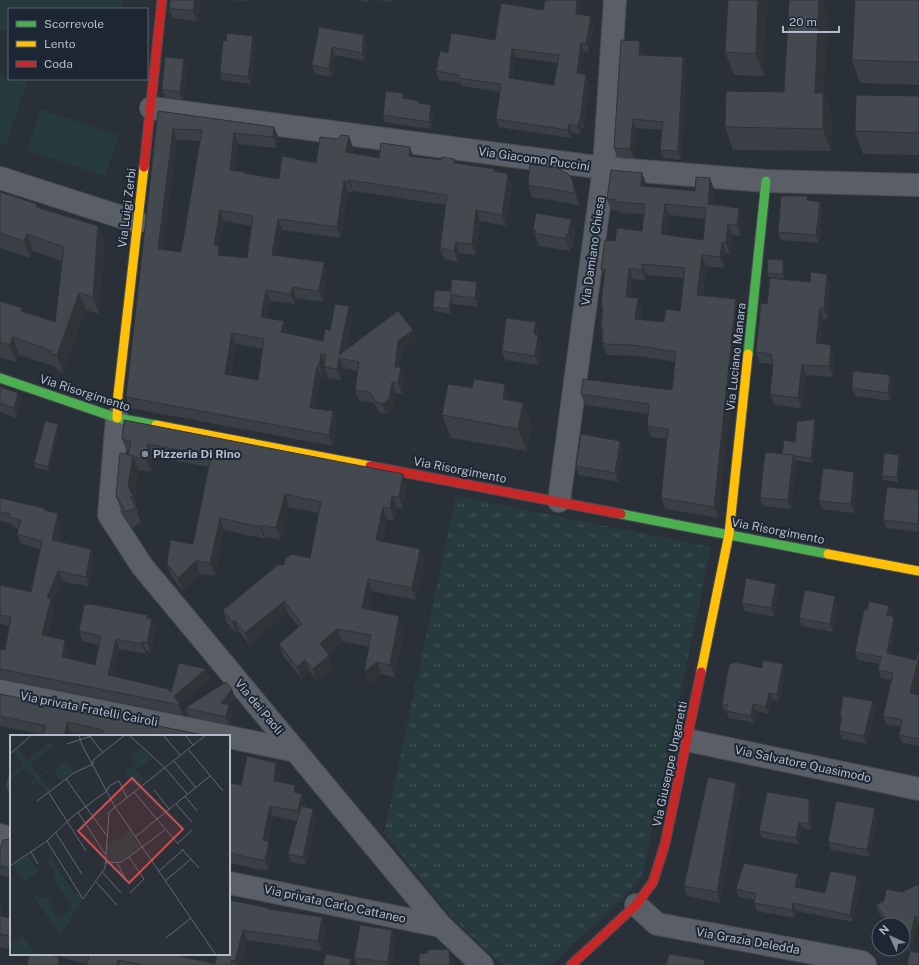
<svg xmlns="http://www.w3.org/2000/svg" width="919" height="965" font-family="'Public Sans',sans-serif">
<defs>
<pattern id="park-tufts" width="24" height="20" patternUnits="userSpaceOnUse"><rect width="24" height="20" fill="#273a3e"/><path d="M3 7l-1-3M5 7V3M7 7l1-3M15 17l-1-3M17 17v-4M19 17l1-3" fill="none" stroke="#445559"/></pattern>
</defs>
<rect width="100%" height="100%" fill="#2a3038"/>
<!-- green -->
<g fill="#273a3e">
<path d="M 0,0 L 123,0 L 121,9 L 9,9 L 9,32 L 0,30 Z"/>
<path d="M 0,74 L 9,77 L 9,79 L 27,82 L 6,145 L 0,143 Z"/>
<path d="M 40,109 L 119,135 L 105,176 L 27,150 Z"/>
</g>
<!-- park -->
<path fill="url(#park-tufts)" d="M 456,496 L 711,547 L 643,873 L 625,896 L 551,965 L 502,965 L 452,918 L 384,833 Z"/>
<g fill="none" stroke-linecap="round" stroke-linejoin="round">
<defs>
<g id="street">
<path d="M 151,108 L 604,168 L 766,181 L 919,185"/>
<path d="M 0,178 L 137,222"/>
<path d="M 117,418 L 109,515 L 142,566 L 441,926 L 482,965"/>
<path d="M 559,501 L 604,168 L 615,0"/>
<path d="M 0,691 L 224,736"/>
<path d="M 229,737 L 296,751"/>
<path d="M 687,740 L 919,789"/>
<path d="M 0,835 L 11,838"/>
<path d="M 229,883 L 441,926"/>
<path d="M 636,905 L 657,924 L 862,962 L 865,965"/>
</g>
<g id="fast">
<path d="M 748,354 L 766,181"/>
<path d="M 0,378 L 117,418 L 156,425"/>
<path d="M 621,514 L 828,554"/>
</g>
<g id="slow">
<path d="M 117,418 L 118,395 L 144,167"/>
<path d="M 156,425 L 370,466"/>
<path d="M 828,554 L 919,571"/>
<path d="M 701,672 L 729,534 L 748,354"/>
</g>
<g id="jam">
<path d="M 144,167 L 162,0"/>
<path d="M 370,466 L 621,514"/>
<path d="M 571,965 L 636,905 L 653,882 L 665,844 L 701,672"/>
</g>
</defs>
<!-- street casing -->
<use href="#street" stroke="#484c53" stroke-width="24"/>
<!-- fast casing -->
<use href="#fast" stroke="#484c53" stroke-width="11"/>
<!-- slow casing -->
<use href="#slow" stroke="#484c53" stroke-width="11"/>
<!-- jam casing -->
<use href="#jam" stroke="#484c53" stroke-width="11"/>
<!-- street -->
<use href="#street" stroke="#5a5e66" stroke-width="22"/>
<!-- fast -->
<use href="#fast" stroke="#4caf50" stroke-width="9"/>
<!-- slow -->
<use href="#slow" stroke="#ffc107" stroke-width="9"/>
<!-- jam -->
<use href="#jam" stroke="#c62828" stroke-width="9"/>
</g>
<!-- wall -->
<g fill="#3a3f45" fill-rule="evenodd">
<path d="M 200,0 L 197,21 L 173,18 L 169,8 Z"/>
<path d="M 230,0 L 245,0 L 245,1 Z"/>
<path d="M 358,0 L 368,0 L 368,2 Z"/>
<path d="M 377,0 L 391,0 L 391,2 Z"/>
<path d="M 545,0 L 581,0 L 580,14 L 591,16 L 594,25 L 589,52 L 584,51 L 581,74 L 586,75 L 589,83 L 584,128 L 582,128 L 581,134 L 572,133 L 571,138 L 499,127 L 496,119 L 500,92 L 462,86 L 461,83 L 439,80 L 436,71 L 448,53 L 495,40 L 543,10 ZM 515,57 L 557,63 L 554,85 L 513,79 Z"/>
<path d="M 767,0 L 764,76 L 734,75 L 725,52 Z"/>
<path d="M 919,0 L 919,85 L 860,83 L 852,60 Z"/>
<path d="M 828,13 L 824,94 L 832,115 L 831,151 L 733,150 L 725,127 L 784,92 Z"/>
<path d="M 319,27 L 367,44 L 365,61 L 335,55 L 332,77 L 315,74 L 312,65 Z"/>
<path d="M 253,36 L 255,43 L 251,84 L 222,80 L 220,73 L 226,41 Z"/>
<path d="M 640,41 L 643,50 L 643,55 L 687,66 L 681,160 L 663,158 L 660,150 L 662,130 L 636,128 L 634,158 L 617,157 L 614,148 Z"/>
<path d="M 187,67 L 183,100 L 165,97 L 162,89 Z"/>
<path d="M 403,93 L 405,99 L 420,103 L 431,105 L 434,112 L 431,129 L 385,122 L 383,115 Z"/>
<path d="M 919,96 L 919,155 L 863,154 L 855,131 Z"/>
<path d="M 158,111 L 274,127 L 278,137 L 277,148 L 238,144 L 235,171 L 245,172 L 246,174 L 279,179 L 353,147 L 352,153 L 379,158 L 414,157 L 441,160 L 454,159 L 456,164 L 495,171 L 512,184 L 506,226 L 480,221 L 476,255 L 459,253 L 458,262 L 444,259 L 440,248 L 446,205 L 353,191 L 353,193 L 348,192 L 341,238 L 282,230 L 277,256 L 324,262 L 327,273 L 323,302 L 296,298 L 295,304 L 270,301 L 267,318 L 288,332 L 287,334 L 323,341 L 330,330 L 349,306 L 353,317 L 347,350 L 413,330 L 417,341 L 402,352 L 400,367 L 401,367 L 405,378 L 402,394 L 396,393 L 393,410 L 386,415 L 379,412 L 374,403 L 359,401 L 355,390 L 358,371 L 343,368 L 341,380 L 328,378 L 325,369 L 323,377 L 321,377 L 315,409 L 333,411 L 337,422 L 333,446 L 130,408 L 126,397 ZM 177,140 L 200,141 L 181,252 L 163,250 ZM 224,221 L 251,226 L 247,258 L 222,255 L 219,247 ZM 236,344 L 263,349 L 258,380 L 231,375 Z"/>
<path d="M 642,173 L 646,184 L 646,186 L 695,191 L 714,189 L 713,204 L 739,208 L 743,219 L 741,236 L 732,235 L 730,254 L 726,253 L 724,268 L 706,266 L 703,295 L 736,299 L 740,310 L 718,518 L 665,509 L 661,498 L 667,439 L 651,437 L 647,426 L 648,414 L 585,405 L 581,394 L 672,390 L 675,362 L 638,356 L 609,355 L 606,353 L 602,342 L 602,333 L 601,328 L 602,310 L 601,306 L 604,276 L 601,269 L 615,241 L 642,231 L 644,214 L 620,213 L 620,211 L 611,210 L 607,199 ZM 669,215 L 705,219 L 703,240 L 666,235 ZM 646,275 L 684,278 L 680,311 L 664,322 L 641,320 L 642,309 L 631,298 L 633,279 L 646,281 Z"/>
<path d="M 572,179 L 576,191 L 579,205 L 532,197 L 528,185 Z"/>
<path d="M 0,192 L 37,204 L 38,207 L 98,226 L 105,243 L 99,314 L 86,310 L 63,373 L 58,371 L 56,367 L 19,355 L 16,362 L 0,357 L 0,301 L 23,311 L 55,322 L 62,261 L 33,251 L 30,258 L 0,248 Z"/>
<path d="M 809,200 L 823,210 L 819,243 L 781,240 L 778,232 Z"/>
<path d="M 571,219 L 575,231 L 573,247 L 571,247 L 570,251 L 539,246 L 533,230 Z"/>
<path d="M 783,260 L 784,264 L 784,279 L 769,277 L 767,273 Z"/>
<path d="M 477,282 L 480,291 L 478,307 L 453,304 L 452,301 L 451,314 L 435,311 L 433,307 L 451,291 Z"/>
<path d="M 831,285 L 827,319 L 823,319 L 821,344 L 831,345 L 834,355 L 833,377 L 806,375 L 802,409 L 774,404 L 770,394 L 773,364 L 760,363 L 756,352 L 767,304 Z"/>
<path d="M 539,331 L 538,336 L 541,343 L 538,365 L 505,360 L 502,351 Z"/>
<path d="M 892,383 L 890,401 L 855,396 L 852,388 Z"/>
<path d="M 0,387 L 18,393 L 21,403 L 17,418 L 0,412 Z"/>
<path d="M 511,400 L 523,403 L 532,426 L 527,451 L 451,438 L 442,415 Z"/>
<path d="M 815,419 L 816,423 L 813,463 L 795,460 L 796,463 L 791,509 L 763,506 L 760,498 L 782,454 L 795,442 Z"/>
<path d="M 59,428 L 49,471 L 36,468 L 34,463 Z"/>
<path d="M 122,439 L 407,486 L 403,509 L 397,508 L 394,521 L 387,519 L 383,541 L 420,549 L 425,562 L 416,600 L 372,591 L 368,610 L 404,629 L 395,677 L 381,674 L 368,685 L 369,647 L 342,641 L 328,654 L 333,668 L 317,681 L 310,672 L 302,679 L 283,656 L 279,644 L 299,627 L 288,613 L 250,645 L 239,632 L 237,634 L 227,623 L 223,610 L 284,565 L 310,558 L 319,513 L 289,507 L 281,540 L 265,537 L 265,539 L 224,530 L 215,576 L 200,574 L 183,591 L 171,576 L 167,564 L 193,544 L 209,467 L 153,457 L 151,472 L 138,470 L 139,472 L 134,500 L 138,512 L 137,512 L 141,523 L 132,528 L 122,512 L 116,496 L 128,452 L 127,451 Z"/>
<path d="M 623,449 L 618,482 L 579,475 L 576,466 Z"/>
<path d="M 899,455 L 900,460 L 898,482 L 883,480 L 882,476 Z"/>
<path d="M 857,480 L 854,513 L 822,509 L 819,501 Z"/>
<path d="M 919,490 L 919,532 L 886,528 L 883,520 Z"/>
<path d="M 0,498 L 45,511 L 61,523 L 58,542 L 95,559 L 89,587 L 62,581 L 52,603 L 55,609 L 48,637 L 69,650 L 68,658 L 95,665 L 99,645 L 82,641 L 79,631 L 147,615 L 149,618 L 152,619 L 156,629 L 151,653 L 146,651 L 146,654 L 119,649 L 113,676 L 171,692 L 210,679 L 179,705 L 183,715 L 2,679 L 0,679 L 0,649 L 5,650 L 10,626 L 0,624 L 0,585 L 31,592 L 40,549 L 21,544 L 17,534 L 19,529 L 13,527 L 12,524 L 0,521 Z"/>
<path d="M 779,592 L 774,617 L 745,611 L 742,603 Z"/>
<path d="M 838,604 L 833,632 L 802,626 L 799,618 Z"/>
<path d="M 889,606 L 892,614 L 891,616 L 894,617 L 897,625 L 891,654 L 916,660 L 919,649 L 919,676 L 915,694 L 919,695 L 919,746 L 902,743 L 899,735 L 901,727 L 886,724 L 883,716 L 892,680 L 881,678 L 878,670 L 879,664 L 858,660 L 855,652 L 867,610 Z"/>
<path d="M 783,664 L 785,671 L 779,701 L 772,699 L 769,714 L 756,711 L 754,723 L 729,718 L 726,711 L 724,711 L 722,704 L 762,668 Z"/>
<path d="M 0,694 L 203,736 L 90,736 L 70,732 L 69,736 L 43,736 L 44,735 L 0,726 Z"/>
<path d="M 235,697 L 229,705 L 232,713 L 229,725 L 188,716 L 185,708 Z"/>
<path d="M 873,701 L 876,710 L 867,744 L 842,739 L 839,731 L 841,719 L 840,715 Z"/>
<path d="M 276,763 L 280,773 L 279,782 L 295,785 L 298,793 L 306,804 L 305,807 L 316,817 L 306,865 L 291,862 L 288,854 L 297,821 L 273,816 L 268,842 L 272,852 L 268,871 L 229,863 L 229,783 L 241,785 Z"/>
<path d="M 11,768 L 11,797 L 10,796 L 6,786 Z"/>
<path d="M 736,783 L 740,793 L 720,903 L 687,896 L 684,886 Z"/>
<path d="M 812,806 L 811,830 L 802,828 L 798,844 L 762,838 L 759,831 Z"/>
<path d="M 878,816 L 870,857 L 831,850 L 828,842 Z"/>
<path d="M 11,839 L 11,878 L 0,875 L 0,849 Z"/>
<path d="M 798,874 L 801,881 L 800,888 L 825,893 L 857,876 L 860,884 L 853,922 L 796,911 L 794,918 L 757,911 L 754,903 L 755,900 L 739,897 L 736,889 Z"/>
<path d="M 919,884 L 919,924 L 918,924 L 911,952 L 910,952 L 903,943 L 903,925 L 888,925 L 878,912 L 876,905 Z"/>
<path d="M 229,900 L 269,909 L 326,928 L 322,951 L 247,940 L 241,965 L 87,965 L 87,964 L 62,958 L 61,954 L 182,954 L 181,956 L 215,964 Z"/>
<path d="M 0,902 L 3,911 L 2,916 L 11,918 L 11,949 L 0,947 Z"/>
<path d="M 392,930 L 395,939 L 392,965 L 357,965 L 354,958 Z"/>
</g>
<!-- shaded-wall -->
<g fill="#303338">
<path d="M 195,0 L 200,0 L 197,21 L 193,11 Z"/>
<path d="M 577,0 L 581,0 L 579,22 L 576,14 Z"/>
<path d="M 758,0 L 767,0 L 764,76 L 756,54 Z"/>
<path d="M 819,0 L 823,0 L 828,13 L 824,94 L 832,115 L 831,151 L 823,129 L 815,93 Z"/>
<path d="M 591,16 L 594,25 L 589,52 L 586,43 Z"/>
<path d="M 364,35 L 367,44 L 365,61 L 362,53 Z"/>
<path d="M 253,36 L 255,43 L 251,84 L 248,77 Z"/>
<path d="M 640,41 L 643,50 L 642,64 L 639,55 Z"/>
<path d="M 581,43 L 584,51 L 580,82 L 577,73 Z"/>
<path d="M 332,47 L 335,55 L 332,77 L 329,69 Z"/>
<path d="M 512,49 L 515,57 L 512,87 L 509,78 Z"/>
<path d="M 683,57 L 687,66 L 681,160 L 678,151 Z"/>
<path d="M 184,59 L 187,67 L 183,100 L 180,92 Z"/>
<path d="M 586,75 L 589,83 L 584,128 L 580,120 Z"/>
<path d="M 403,93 L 405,100 L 402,98 Z"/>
<path d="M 431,105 L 434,112 L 431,129 L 429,122 Z"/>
<path d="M 633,119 L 636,128 L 634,158 L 630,149 Z"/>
<path d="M 579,120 L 582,128 L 581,134 L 578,126 Z"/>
<path d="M 569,124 L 572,133 L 571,138 L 568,130 Z"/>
<path d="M 274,127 L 278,137 L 277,148 L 273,137 Z"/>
<path d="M 173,129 L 177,140 L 162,260 L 158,249 Z"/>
<path d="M 234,133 L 238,144 L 234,181 L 230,170 Z"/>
<path d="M 349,136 L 353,147 L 350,163 L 346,152 Z"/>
<path d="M 410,147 L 414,158 L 409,156 Z"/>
<path d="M 642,173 L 646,184 L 645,197 L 641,186 Z"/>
<path d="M 508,174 L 512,184 L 506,226 L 502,215 Z"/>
<path d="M 710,178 L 714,189 L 712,215 L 708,204 Z"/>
<path d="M 572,179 L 576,191 L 579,205 L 575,193 Z"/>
<path d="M 349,180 L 353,191 L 353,193 L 349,182 Z"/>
<path d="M 344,181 L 348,192 L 341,238 L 337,227 Z"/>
<path d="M 820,202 L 823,210 L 819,243 L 816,235 Z"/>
<path d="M 665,204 L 669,215 L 665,245 L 661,234 Z"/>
<path d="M 739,208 L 743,219 L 741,236 L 737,225 Z"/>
<path d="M 220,210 L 224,221 L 219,247 L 223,257 L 222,266 L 214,245 Z"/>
<path d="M 476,210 L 480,221 L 476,255 L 472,244 Z"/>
<path d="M 278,219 L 282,230 L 276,266 L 272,255 Z"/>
<path d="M 571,219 L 575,231 L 573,247 L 568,235 Z"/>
<path d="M 728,224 L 732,235 L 730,254 L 726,243 Z"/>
<path d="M 98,226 L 105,243 L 99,314 L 93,297 Z"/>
<path d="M 27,234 L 33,251 L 30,258 L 24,241 Z"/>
<path d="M 566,234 L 571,247 L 570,251 L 566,239 Z"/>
<path d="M 456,242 L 459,253 L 458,262 L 454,251 Z"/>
<path d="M 722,242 L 726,253 L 724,268 L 720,257 Z"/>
<path d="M 702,255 L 706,266 L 701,306 L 697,295 Z"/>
<path d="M 783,260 L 784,264 L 784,279 L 783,274 Z"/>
<path d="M 324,262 L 327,273 L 323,302 L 319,291 Z"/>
<path d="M 642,264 L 646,275 L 646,281 L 642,270 Z"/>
<path d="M 629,268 L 633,279 L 630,308 L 626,297 Z"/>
<path d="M 827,274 L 831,285 L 827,319 L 824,308 Z"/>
<path d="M 477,282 L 480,291 L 478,307 L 475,298 Z"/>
<path d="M 292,287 L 296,298 L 295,304 L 291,294 Z"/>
<path d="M 266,290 L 270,301 L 265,328 L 261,317 Z"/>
<path d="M 79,293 L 86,310 L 63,373 L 57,355 Z"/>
<path d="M 451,297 L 452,301 L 451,314 L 449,309 Z"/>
<path d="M 638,298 L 642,309 L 639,330 L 635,319 Z"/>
<path d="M 736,299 L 740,310 L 718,518 L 714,507 Z"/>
<path d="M 349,306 L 353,317 L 345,359 L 339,355 Z"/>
<path d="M 820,308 L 823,319 L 820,354 L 816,343 Z"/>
<path d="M 284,321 L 288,332 L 285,343 L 281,332 Z"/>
<path d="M 536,322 L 539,331 L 538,336 L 541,343 L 538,365 L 535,356 L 534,334 Z"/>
<path d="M 413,330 L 417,341 L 402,352 L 399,377 L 395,367 L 398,341 Z"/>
<path d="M 232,333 L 236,344 L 229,385 L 225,374 Z"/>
<path d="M 13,337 L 19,355 L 16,362 L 10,345 Z"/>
<path d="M 831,345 L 834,355 L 833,377 L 829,366 Z"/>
<path d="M 321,354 L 325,365 L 324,367 L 325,369 L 323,377 L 319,366 Z"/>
<path d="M 339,358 L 343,368 L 341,380 L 337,369 Z"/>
<path d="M 802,365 L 806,375 L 802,409 L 798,398 Z"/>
<path d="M 317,366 L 321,377 L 314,419 L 310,408 Z"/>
<path d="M 401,367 L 405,378 L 402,394 L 398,383 Z"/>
<path d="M 890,375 L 892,383 L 890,401 L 888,393 Z"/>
<path d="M 392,382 L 396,393 L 393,410 L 386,415 L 382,404 Z"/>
<path d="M 505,384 L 514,407 L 503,399 Z"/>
<path d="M 18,393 L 21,403 L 17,418 L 14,408 Z"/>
<path d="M 523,403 L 532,426 L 527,451 L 518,429 Z"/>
<path d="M 333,411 L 337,422 L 333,446 L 329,435 Z"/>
<path d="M 815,419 L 816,423 L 813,463 L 811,458 Z"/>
<path d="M 58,424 L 59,428 L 49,471 L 48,467 Z"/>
<path d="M 620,441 L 623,449 L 618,482 L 615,473 Z"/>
<path d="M 148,444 L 153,457 L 151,472 L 146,459 Z"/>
<path d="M 793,455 L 796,463 L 791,509 L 788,500 Z"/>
<path d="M 899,455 L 900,460 L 898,482 L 897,477 Z"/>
<path d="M 133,456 L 139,472 L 134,500 L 128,486 Z"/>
<path d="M 854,472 L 857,480 L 854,513 L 851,504 Z"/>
<path d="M 403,474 L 407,486 L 403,509 L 399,497 Z"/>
<path d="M 285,494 L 289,507 L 281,540 L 276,528 Z"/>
<path d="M 392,496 L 397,508 L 394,521 L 390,508 Z"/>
<path d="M 383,507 L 387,519 L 380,552 L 376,540 Z"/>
<path d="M 58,513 L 61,523 L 56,550 L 52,540 Z"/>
<path d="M 220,518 L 224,530 L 215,576 L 210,563 Z"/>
<path d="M 261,525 L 265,537 L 265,539 L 260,527 Z"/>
<path d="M 91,549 L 95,559 L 89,587 L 86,577 Z"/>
<path d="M 420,549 L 425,562 L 416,600 L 412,588 Z"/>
<path d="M 196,561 L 200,574 L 183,591 L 178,578 Z"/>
<path d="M 58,571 L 62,581 L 52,603 L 55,609 L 46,646 L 42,635 L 47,598 Z"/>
<path d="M 368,579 L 372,591 L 366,621 L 362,608 Z"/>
<path d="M 776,584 L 779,592 L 774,617 L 771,608 Z"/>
<path d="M 835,596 L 838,604 L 833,632 L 830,624 Z"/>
<path d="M 284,601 L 288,613 L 250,645 L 245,633 Z"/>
<path d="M 889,606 L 892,614 L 890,623 L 887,615 Z"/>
<path d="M 147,615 L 151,625 L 152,619 L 156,629 L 151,653 L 147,643 Z"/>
<path d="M 399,616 L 404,629 L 395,677 L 390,665 Z"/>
<path d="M 894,617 L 897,625 L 890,661 L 887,653 Z"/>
<path d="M 235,620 L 239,632 L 237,634 L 232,622 Z"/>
<path d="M 337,629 L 342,641 L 325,656 L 320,644 Z"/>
<path d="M 116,639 L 119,649 L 111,685 L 108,675 Z"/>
<path d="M 65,640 L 69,650 L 66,667 L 62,657 Z"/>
<path d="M 142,641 L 146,651 L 146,654 L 142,644 Z"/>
<path d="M 329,655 L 333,668 L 317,681 L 313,669 Z"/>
<path d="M 305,660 L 310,672 L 302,679 L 297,667 Z"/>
<path d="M 918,660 L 919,663 L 919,676 L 913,701 L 910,693 Z"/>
<path d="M 377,662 L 381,674 L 368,685 L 364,672 Z"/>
<path d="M 783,664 L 785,671 L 779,701 L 777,694 Z"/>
<path d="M 206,669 L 210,679 L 179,705 L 174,696 Z"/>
<path d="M 232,689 L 235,697 L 224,711 L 221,703 Z"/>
<path d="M 769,693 L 772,699 L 769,714 L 766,707 Z"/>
<path d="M 873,701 L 876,710 L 867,744 L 864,736 Z"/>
<path d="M 753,704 L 756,711 L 754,723 L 751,716 Z"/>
<path d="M 229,705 L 232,713 L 229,725 L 226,717 Z"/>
<path d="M 67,722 L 70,732 L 69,736 L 64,736 Z"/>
<path d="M 276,763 L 280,773 L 278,791 L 274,781 Z"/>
<path d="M 736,783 L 740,793 L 720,903 L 717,892 Z"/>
<path d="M 295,785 L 299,795 L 294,792 Z"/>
<path d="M 302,794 L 306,804 L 302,822 L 298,811 Z"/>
<path d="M 809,799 L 812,806 L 811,830 L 809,824 Z"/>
<path d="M 270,806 L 273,816 L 266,850 L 263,840 Z"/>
<path d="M 875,808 L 878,816 L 870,857 L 867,850 Z"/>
<path d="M 313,809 L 316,817 L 306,865 L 303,857 Z"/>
<path d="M 799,822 L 802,828 L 798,844 L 796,838 Z"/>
<path d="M 269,842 L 272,852 L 268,871 L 265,861 Z"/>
<path d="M 798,874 L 801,881 L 798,895 L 795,887 Z"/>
<path d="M 857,876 L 860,884 L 853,922 L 850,915 Z"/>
<path d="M 0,902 L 3,911 L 0,927 Z"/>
<path d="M 793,903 L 796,911 L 794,918 L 792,910 Z"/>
<path d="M 915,916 L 918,924 L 911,953 L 908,946 Z"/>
<path d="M 322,917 L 326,928 L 322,951 L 318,941 Z"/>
<path d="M 243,930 L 247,940 L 241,965 L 237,965 L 235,961 Z"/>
<path d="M 392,930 L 395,939 L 392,965 L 389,965 L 388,962 Z"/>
<path d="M 449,949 L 452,957 L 452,965 L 450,965 Z"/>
<path d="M 176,954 L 182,954 L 180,965 Z"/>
<path d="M 59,957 L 61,962 L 60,965 L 58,965 Z"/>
<path d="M 351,959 L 352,964 L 352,965 L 350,965 Z"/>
<path d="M 118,960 L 120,965 L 117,965 Z"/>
<path d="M 232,960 L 233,965 L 231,965 Z"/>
</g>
<!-- building -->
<g fill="#444950" stroke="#303338" fill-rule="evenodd">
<path d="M 170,0 L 195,0 L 193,11 L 169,8 Z"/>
<path d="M 545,0 L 577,0 L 576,14 L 591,16 L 586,43 L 581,43 L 577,73 L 586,75 L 580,120 L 579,120 L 578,126 L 569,124 L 568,130 L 496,119 L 501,84 L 459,78 L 459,75 L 436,71 L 440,51 L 448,53 L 451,33 L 495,40 L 501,3 L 543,10 ZM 512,49 L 559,55 L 554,85 L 509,78 Z"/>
<path d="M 728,0 L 758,0 L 756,54 L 725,52 Z"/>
<path d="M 789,0 L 819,0 L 815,93 L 823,93 L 823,129 L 725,127 L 726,91 L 784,92 Z"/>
<path d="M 855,0 L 919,0 L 919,62 L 852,60 Z"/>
<path d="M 319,27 L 364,35 L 362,53 L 332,47 L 329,69 L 312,65 Z"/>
<path d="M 227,33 L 253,36 L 248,77 L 220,73 L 223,40 L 226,41 Z"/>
<path d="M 621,40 L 640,41 L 639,55 L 683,57 L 678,151 L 660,150 L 663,122 L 633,119 L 630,149 L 614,148 Z"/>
<path d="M 165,57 L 184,59 L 180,92 L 162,89 Z"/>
<path d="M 386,91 L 403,93 L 402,98 L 419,101 L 418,103 L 431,105 L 429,122 L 383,115 Z"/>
<path d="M 856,95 L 919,96 L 919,133 L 855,131 Z"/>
<path d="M 158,111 L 274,127 L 273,137 L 234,133 L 230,170 L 245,172 L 244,173 L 279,179 L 282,156 L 316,163 L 320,137 L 337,139 L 341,135 L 349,136 L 346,152 L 379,158 L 381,143 L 410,147 L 409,156 L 441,160 L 442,157 L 454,159 L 454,163 L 495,169 L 494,171 L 508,174 L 502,215 L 476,210 L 472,244 L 456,242 L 454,251 L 440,248 L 447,195 L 349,180 L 349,182 L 344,181 L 337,227 L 278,219 L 272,255 L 324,262 L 319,291 L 292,287 L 291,294 L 266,290 L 261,317 L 284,321 L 281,332 L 323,341 L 325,329 L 330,330 L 335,304 L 349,306 L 339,355 L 398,311 L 413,330 L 398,341 L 395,367 L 401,367 L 398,383 L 392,382 L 389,399 L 382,404 L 375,401 L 370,392 L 355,390 L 359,362 L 339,358 L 337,369 L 324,367 L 326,355 L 321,354 L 319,366 L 317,366 L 310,408 L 333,411 L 329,435 L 126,397 ZM 173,129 L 202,130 L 181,252 L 158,249 ZM 220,210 L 253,216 L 247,258 L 218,255 L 219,246 L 214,245 ZM 232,333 L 264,339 L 258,380 L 225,374 Z"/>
<path d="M 530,164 L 558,168 L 568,174 L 572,179 L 575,193 L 528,185 Z"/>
<path d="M 611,170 L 642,173 L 641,186 L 695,191 L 696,177 L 710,178 L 708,204 L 739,208 L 737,225 L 728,224 L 726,243 L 722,242 L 720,257 L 702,255 L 697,295 L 736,299 L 714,507 L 661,498 L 668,429 L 647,426 L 649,404 L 581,394 L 583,379 L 672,390 L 676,352 L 634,345 L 605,344 L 602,342 L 603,328 L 601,328 L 603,306 L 601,306 L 605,269 L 601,269 L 605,240 L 615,241 L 617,228 L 642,231 L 645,204 L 616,202 L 616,200 L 607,199 ZM 665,204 L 706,208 L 703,240 L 661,234 ZM 642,264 L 685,268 L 680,311 L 666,309 L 664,322 L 635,319 L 638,298 L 626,297 L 629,268 L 642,270 Z"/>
<path d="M 0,192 L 37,204 L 36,207 L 98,226 L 93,297 L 79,293 L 57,355 L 51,354 L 52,351 L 13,337 L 10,345 L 0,342 L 0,301 L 22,308 L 21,311 L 55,322 L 64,247 L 27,234 L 24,241 L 0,233 Z"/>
<path d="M 781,196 L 807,196 L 807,200 L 820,202 L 816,235 L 778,232 Z"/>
<path d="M 536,213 L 571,219 L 568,235 L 566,234 L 566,239 L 535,233 L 536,230 L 533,230 Z"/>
<path d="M 768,259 L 783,260 L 783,274 L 767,273 Z"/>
<path d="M 811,272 L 827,274 L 824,308 L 820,308 L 816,343 L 831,345 L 829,366 L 802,365 L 798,398 L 770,394 L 773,363 L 771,354 L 756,352 L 761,303 L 767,304 L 770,278 L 810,282 Z"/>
<path d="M 452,279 L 477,282 L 475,298 L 450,295 Z"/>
<path d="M 435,290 L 451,291 L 451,297 L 449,309 L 433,307 Z"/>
<path d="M 506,318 L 536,322 L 534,334 L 538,335 L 535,356 L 502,351 Z"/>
<path d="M 853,371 L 890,375 L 888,393 L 852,388 Z"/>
<path d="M 474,379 L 505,384 L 503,399 L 523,403 L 518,429 L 442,415 L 448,384 L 472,388 Z"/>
<path d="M 0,387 L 18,393 L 14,408 L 0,403 Z"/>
<path d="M 815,419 L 811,458 L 794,456 L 793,455 L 782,454 L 784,440 L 795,442 L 797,422 Z"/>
<path d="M 124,420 L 403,474 L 399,497 L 392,496 L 390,508 L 383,507 L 376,540 L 420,549 L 412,588 L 368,579 L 362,608 L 399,616 L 390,665 L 377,662 L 364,672 L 371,635 L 337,629 L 320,644 L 329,655 L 313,669 L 305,660 L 297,667 L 279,644 L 302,624 L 284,601 L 245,633 L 235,620 L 232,622 L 223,610 L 279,564 L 284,565 L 285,559 L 291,554 L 310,558 L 321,502 L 285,494 L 276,528 L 261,525 L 260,527 L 220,518 L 210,563 L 196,561 L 178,578 L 167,564 L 170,540 L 193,544 L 211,456 L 148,444 L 146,459 L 133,457 L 133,456 L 128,455 L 131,442 L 122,439 Z"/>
<path d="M 45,421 L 58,424 L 48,467 L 34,463 Z"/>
<path d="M 581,434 L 620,441 L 615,473 L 576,466 Z"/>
<path d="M 765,452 L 793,455 L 788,500 L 760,498 Z"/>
<path d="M 120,453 L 133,456 L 128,486 L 133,496 L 130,497 L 136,508 L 126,512 L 116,496 Z"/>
<path d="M 884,453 L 899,455 L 897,477 L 882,476 Z"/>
<path d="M 823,468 L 854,472 L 851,504 L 819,501 Z"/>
<path d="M 887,487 L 919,490 L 918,504 L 919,504 L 918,524 L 883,520 Z"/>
<path d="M 0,498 L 44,508 L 44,510 L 58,513 L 52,540 L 91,549 L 86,577 L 58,571 L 47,598 L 51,599 L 42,635 L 65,640 L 62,657 L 95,665 L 101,636 L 79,631 L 84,605 L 90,604 L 147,615 L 147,618 L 152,619 L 147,643 L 142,641 L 142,644 L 116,639 L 108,675 L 168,689 L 171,692 L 179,663 L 206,669 L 174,696 L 180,705 L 0,669 L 0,649 L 5,650 L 11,617 L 0,615 L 0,585 L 31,592 L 42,541 L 17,534 L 21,520 L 9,517 L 10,514 L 0,512 Z"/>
<path d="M 746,578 L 776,584 L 771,608 L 742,603 Z"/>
<path d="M 805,590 L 835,596 L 830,624 L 799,618 Z"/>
<path d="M 869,601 L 889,606 L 887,615 L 894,617 L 887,653 L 916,660 L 919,649 L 919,660 L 918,660 L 910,693 L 919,695 L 919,739 L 899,735 L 902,720 L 883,716 L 893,673 L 878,670 L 881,657 L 855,652 L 864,610 L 867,610 Z"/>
<path d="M 763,660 L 783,664 L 777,694 L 769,693 L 766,707 L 753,704 L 751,716 L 726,711 L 728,705 L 722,704 L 729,665 L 735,662 L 762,668 Z"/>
<path d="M 226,682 L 232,689 L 221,703 L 229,705 L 226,717 L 185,708 Z"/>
<path d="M 0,694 L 203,735 L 202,736 L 102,736 L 103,730 L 67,722 L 64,736 L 43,736 L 46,726 L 0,716 Z"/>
<path d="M 843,696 L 873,701 L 864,736 L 839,731 L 842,716 L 840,715 Z"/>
<path d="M 247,756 L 276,763 L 274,781 L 295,785 L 294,792 L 302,794 L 298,811 L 270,806 L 263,840 L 269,842 L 265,861 L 229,853 L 229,783 L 241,785 Z"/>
<path d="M 11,768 L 11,787 L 6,786 L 8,777 Z"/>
<path d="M 708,777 L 736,783 L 717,892 L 684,886 Z"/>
<path d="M 767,792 L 809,799 L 809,824 L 799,822 L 796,838 L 759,831 Z"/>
<path d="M 836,801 L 875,808 L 867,850 L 828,842 Z"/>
<path d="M 301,806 L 313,809 L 303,857 L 288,854 Z"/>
<path d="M 11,839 L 11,868 L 0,866 L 0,849 L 0,850 L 3,840 Z"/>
<path d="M 744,863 L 798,874 L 795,887 L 825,893 L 830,871 L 857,876 L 850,915 L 793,903 L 792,910 L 754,903 L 756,894 L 736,889 Z"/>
<path d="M 919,884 L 919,917 L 915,916 L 908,946 L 903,939 L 903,925 L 891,925 L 876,905 L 884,901 L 886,889 L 902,892 Z"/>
<path d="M 229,900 L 269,908 L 268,909 L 322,917 L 318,941 L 243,930 L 235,961 L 232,960 L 231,965 L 142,965 L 118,960 L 117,965 L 87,965 L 89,955 L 84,954 L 176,954 L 176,955 L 215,964 L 217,954 L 229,954 Z"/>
<path d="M 0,916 L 11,918 L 11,936 L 0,934 Z"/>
<path d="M 360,925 L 392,930 L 388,962 L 354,958 Z"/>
<path d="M 449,949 L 450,965 L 419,965 L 419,954 L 427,953 L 427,950 Z"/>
<path d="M 910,951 L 919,953 L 919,965 L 907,965 Z"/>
<path d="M 29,954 L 43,954 L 59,957 L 58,965 L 27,965 Z"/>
<path d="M 326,954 L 351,959 L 350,965 L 323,965 Z"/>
<path d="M 669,954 L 705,960 L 704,965 L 666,965 Z"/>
</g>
<!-- markers -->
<circle fill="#848b96" stroke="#1d2633" stroke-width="1.5" cx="145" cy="454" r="4"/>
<g text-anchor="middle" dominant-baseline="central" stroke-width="4" stroke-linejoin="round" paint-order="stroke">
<!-- street labels -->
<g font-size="12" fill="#b4bcc9" stroke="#1d2633">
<text transform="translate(534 159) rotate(8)">Via Giacomo Puccini</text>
<text transform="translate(127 208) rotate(-83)">Via Luigi Zerbi</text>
<text transform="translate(593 251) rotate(-82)">Via Damiano Chiesa</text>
<text transform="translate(736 357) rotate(-84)">Via Luciano Manara</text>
<text transform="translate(85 393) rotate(18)">Via Risorgimento</text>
<text transform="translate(460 470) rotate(11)">Via Risorgimento</text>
<text transform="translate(778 531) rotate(11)">Via Risorgimento</text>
<text transform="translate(259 707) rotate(50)">Via dei Paoli</text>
<text transform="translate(89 709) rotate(11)">Via privata Fratelli Cairoli</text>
<text transform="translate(670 764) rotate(-78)">Via Giuseppe Ungaretti</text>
<text transform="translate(803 764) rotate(12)">Via Salvatore Quasimodo</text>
<text transform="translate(335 904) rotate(12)">Via privata Carlo Cattaneo</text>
<text transform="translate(748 941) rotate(10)">Via Grazia Deledda</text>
</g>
<!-- poi labels -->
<g font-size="12" font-weight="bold" fill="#b4bcc9" stroke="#1d2633" text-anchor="start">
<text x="153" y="454">Pizzeria Di Rino</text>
</g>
</g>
<!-- overview -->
<g transform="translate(10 735)">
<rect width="220" height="220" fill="#2a3038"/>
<path d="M 56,26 L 63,37 L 52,46 L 44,36 ZM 124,31 L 134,46 L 125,52 L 115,37 ZM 21,119 L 19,122 L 25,133 L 11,142 L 3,130 Z" fill="#273a3e"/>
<path d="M 40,7 L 44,11 L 20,29 L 29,41 L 53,24 L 30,43 L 40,55 L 37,58 L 27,46 L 8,60 L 25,44 L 16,33 L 0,45 L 0,40 L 13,29 L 4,17 L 8,14 L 17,25 ZM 41,123 L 64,159 L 68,157 L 73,164 L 51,200 L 24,162 L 28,160 L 30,164 L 38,163 L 48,184 L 62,173 L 44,145 L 45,138 L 37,125 ZM 28,131 L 29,137 L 14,146 L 11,142 ZM 13,201 L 27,220 L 5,220 L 0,213 L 0,210 Z" fill="#273a3e"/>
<path d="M 130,13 L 142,24 L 128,34 L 119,21 ZM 120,96 L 131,113 L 109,127 L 96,127 L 97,110 Z" fill="#273a3e"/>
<path fill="none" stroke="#616872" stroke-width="1" d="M 69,0 L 72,10 L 105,72 L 206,220M 79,0 L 93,18M 119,0 L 156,34 L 177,59M 153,0 L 170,20M 175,0 L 183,10M 57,9 L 84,0M 178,14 L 213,56M 0,19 L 22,0M 164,26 L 186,53M 83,29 L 83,25 L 115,0M 56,44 L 97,101M 144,55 L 159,74M 124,57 L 168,109M 39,58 L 76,116M 175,61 L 187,76M 27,66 L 64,38 L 83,29M 166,69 L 182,87M 68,77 L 95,119M 46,98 L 72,139M 125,102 L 200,41M 37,106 L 73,164 L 95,133 L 99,77 L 196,0M 167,109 L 182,95M 172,114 L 189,133M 21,117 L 28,129M 119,122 L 134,144 L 120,158M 95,128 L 112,127 L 155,95M 107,128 L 116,145M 0,131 L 37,106 L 63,81 L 97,56 L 99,51 L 109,46 L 117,63M 149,136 L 173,115M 93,138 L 111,158M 155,146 L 181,124M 86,147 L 107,170M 156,203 L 181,183"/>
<path fill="#ce4d50" fill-opacity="0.15" stroke="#ce4d50" stroke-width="2" d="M 122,43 L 173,94 L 119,148 L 68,96 Z"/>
<rect width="220" height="220" fill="none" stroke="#b4bcc9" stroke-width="2"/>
</g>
<!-- legend -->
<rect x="8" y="8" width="140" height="72" fill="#1d2633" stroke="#59626f"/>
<rect x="16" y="21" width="20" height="6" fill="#4caf50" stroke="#59626f"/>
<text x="44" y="28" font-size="12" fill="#b4bcc9">Scorrevole</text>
<rect x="16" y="41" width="20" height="6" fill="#ffc107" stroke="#59626f"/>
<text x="44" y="48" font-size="12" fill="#b4bcc9">Lento</text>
<rect x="16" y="61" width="20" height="6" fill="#c62828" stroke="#59626f"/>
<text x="44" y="68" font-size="12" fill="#b4bcc9">Coda</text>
<!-- north arrow -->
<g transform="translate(891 937) rotate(315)"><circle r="19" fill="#1d2633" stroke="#59626f"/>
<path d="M0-3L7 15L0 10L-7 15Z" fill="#848b96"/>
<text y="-6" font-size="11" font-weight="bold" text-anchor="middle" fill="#b4bcc9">N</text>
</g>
<!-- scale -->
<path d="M783 26v6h56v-6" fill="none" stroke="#b4bcc9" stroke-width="2"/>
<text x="789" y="26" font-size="12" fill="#b4bcc9" stroke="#1d2633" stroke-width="3" paint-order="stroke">20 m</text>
</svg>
